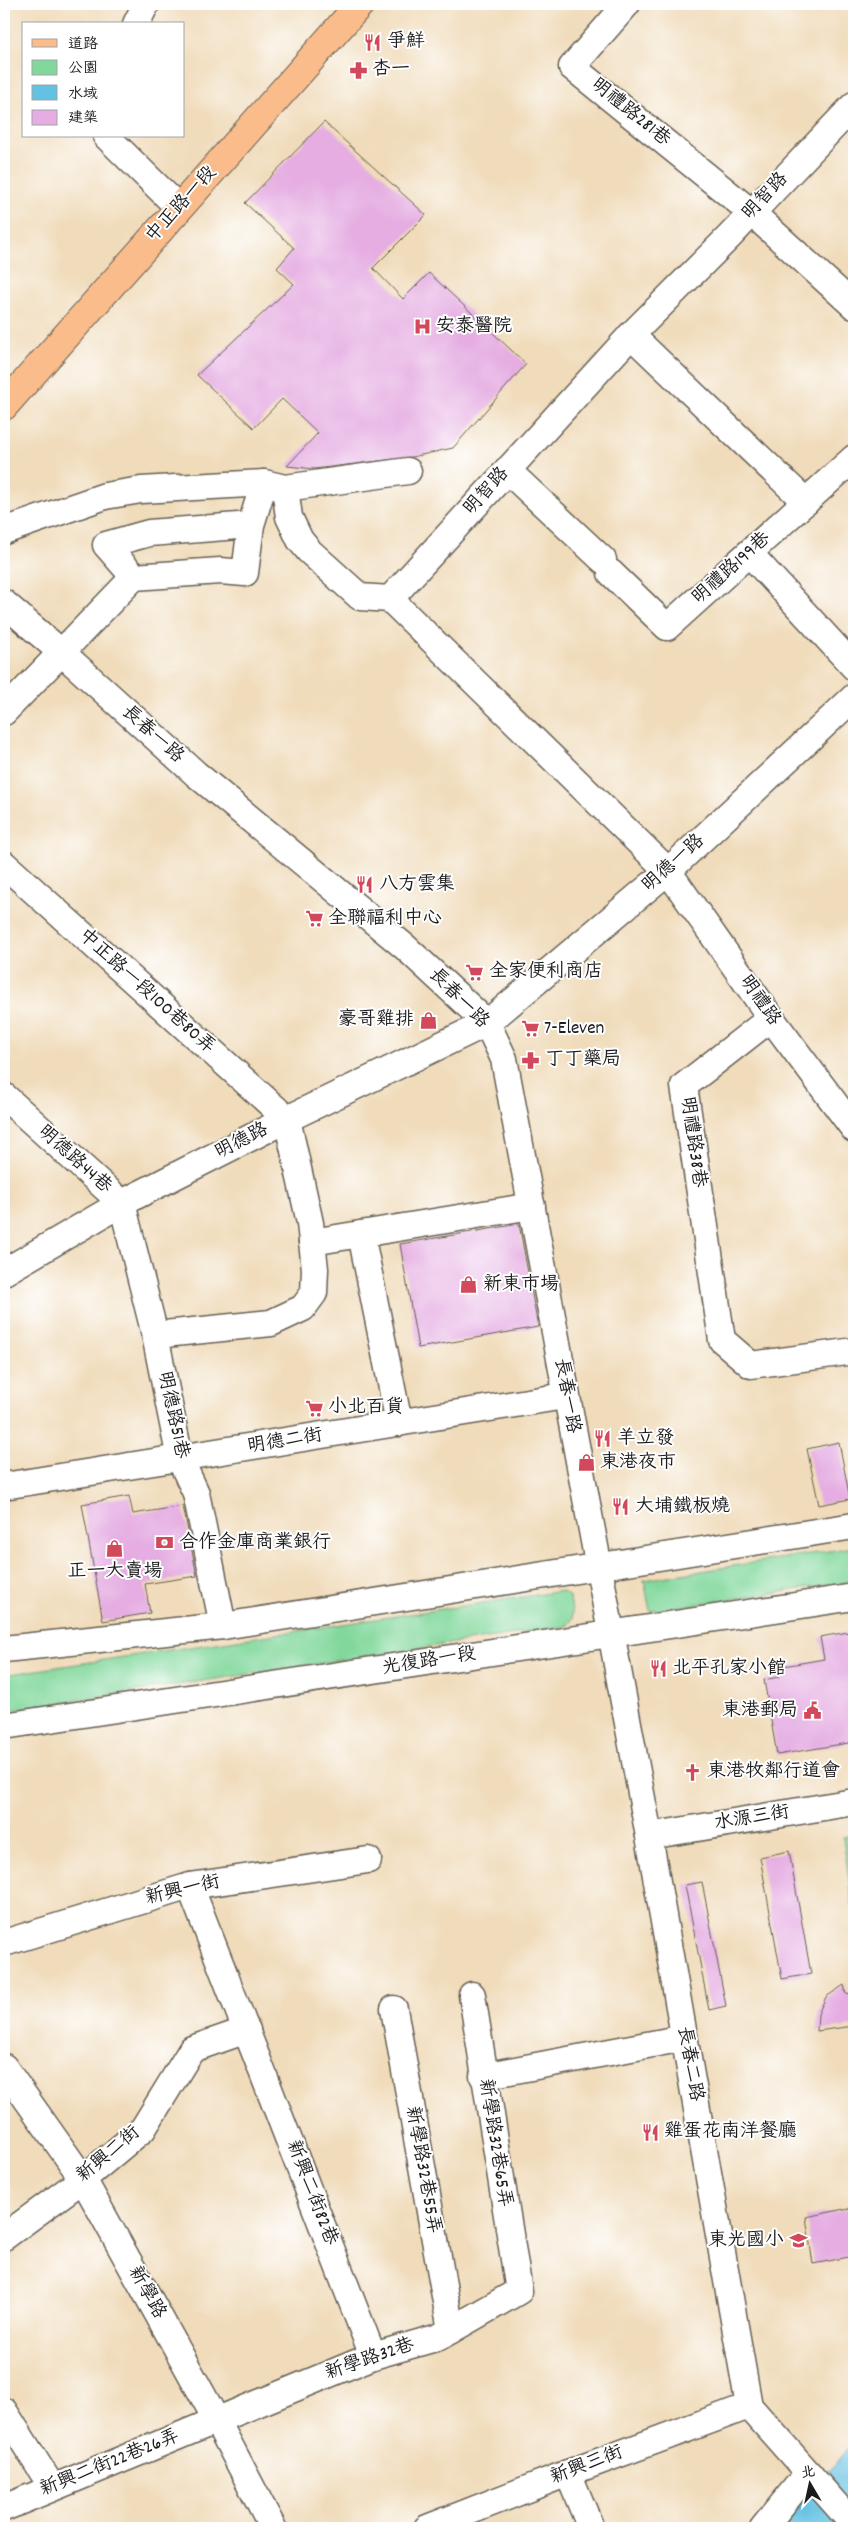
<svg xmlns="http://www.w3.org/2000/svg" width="858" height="2532" font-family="Dekko,'LXGW WenKai TC',sans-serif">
<rect width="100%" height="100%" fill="#fff"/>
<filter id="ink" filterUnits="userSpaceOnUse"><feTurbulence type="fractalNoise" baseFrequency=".02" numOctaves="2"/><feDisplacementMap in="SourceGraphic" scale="10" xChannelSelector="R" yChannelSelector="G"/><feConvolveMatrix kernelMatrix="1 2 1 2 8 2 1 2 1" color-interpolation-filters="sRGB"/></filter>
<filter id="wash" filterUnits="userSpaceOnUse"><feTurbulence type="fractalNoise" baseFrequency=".0096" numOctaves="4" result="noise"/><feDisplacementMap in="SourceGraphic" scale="20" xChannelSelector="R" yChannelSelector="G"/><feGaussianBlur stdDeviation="1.12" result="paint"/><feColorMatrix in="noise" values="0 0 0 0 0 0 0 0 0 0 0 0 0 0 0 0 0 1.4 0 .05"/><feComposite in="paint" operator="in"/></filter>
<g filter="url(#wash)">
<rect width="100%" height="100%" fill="#f0dbba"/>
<!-- green -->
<g fill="#82d89c" stroke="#4f7a5c">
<path d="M 854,1547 L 854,1581 L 650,1611 L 644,1580 Z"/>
<path d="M 562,1591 L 570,1597 L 573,1618 L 567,1626 L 4,1711 L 4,1675 Z"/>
<path d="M 854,1835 L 854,1916 L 843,1837 Z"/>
</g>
<!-- water -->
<path fill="#63c1e1" stroke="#406e7e" d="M 854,2444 L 854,2515 L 843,2528 L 778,2528 L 825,2473 Z"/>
<g id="blocks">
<!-- building -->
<g fill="#e5ade2">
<path d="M 324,122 L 426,215 L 373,268 L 403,299 L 429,273 L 526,364 L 453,448 L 412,457 L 314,469 L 287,466 L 318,433 L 282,399 L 254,428 L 197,375 L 294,284 L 277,268 L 294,248 L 245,203 Z"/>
<path d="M 519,1224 L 538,1327 L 418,1348 L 400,1244 Z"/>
<path d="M 839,1442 L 850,1499 L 819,1505 L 807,1449 Z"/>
<path d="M 129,1496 L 133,1514 L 183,1506 L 197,1576 L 145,1584 L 150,1613 L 103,1621 L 82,1504 Z"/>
<path d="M 854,1631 L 854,1742 L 777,1755 L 764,1680 L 779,1677 L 778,1667 L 824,1659 L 820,1637 Z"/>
<path d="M 789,1851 L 811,1974 L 782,1979 L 760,1857 Z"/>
<path d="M 702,1882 L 726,2006 L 709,2010 L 685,1885 Z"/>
<path d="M 844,1985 L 846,1994 L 854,1992 L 854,2026 L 817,2031 L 818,2014 L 826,1997 Z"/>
<path d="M 854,2207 L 854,2256 L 813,2264 L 806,2217 Z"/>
</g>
</g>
</g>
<g filter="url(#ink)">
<use href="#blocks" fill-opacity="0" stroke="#665f53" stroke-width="1"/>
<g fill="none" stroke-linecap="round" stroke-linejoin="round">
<defs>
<g id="minor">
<path d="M 627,4 L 572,67 L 751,212 L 854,306"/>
<path d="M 136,24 L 146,4"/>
<path d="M 106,136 L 179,208"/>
<path d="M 631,335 L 806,502"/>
<path d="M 507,470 L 603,560"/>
<path d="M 285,488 L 289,517 L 300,540 L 309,551 L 360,597 L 390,599"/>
<path d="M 251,525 L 245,573 L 220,571 L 134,577 L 106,545 L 149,533 L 251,525 L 264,483"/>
<path d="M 4,531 L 105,496 L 141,490 L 264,483 L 285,488 L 408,471"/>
<path d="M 749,553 L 854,667"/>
<path d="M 611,573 L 667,627 L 854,458"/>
<path d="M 390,599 L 668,871 L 771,1018 L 854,1129"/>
<path d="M 390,599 L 631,335 L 729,237 L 854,105"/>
<path d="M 4,603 L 61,652 L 196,774 L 405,947 L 487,1023 L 504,1059 L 649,1836 L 749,2406 L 854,2525"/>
<path d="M 4,712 L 134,577"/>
<path d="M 4,864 L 287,1119 L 310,1223 L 315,1269 L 314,1293 L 303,1308 L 271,1323 L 155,1335"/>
<path d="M 771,1018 L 684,1086 L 722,1340 L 751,1365 L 854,1351"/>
<path d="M 4,1096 L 122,1203 L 155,1335 L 180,1459 L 196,1493 L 223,1626"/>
<path d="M 361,1234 L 399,1423"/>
<path d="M 312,1242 L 532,1206"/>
<path d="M 4,1272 L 122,1203 L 287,1119 L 487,1023 L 668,871 L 854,697"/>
<path d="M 4,1486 L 565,1396"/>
<path d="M 4,1649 L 223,1626 L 854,1526"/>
<path d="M 4,1726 L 854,1597"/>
<path d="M 649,1836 L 854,1802"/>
<path d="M 190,1886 L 373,2356"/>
<path d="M 4,1943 L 190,1886 L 368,1860"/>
<path d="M 394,2009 L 451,2330"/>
<path d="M 4,2067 L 83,2179 L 217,2421 L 273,2528"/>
<path d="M 483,2076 L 684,2038"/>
<path d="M 4,2237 L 83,2179 L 143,2129 L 192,2049 L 247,2030"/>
<path d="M 4,2411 L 52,2487"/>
<path d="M 568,2473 L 591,2528"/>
<path d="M 4,2508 L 373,2356 L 439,2337 L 519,2291 L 472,1995"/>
<path d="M 427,2528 L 568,2473 L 749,2406"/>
<path d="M 763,2528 L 808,2473"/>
</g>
<path id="major" d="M 4,406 L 360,4"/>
</defs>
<!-- minor casing -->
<use href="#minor" stroke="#665f53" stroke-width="29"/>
<!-- major casing -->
<use href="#major" stroke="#665f53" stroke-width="30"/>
<!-- minor -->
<use href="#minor" stroke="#fff" stroke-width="26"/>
<!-- major -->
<use href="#major" stroke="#fabc8b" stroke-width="28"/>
</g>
</g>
<!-- icons -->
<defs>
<symbol id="restaurant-bare" viewBox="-9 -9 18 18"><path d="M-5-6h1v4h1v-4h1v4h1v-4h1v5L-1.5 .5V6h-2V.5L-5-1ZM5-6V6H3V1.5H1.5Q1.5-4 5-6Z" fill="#d1495b" stroke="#fff" stroke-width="2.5" paint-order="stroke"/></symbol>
<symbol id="pharmacy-bare" viewBox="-9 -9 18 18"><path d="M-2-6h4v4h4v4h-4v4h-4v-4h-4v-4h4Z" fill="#d1495b" stroke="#fff" stroke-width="2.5" paint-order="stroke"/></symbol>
<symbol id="hospital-bare" viewBox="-9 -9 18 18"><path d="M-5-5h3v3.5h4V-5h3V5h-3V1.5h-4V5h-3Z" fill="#d1495b" stroke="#fff" stroke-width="2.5" paint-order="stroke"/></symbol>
<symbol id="supermarket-bare" viewBox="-9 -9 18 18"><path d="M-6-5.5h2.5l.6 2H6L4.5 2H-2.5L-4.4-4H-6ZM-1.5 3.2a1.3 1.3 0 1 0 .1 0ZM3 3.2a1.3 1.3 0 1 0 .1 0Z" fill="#d1495b" stroke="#fff" stroke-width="2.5" paint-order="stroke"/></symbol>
<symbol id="shop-bare" viewBox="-9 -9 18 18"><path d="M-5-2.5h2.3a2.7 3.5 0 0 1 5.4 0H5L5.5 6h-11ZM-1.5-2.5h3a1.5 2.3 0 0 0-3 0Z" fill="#d1495b" stroke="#fff" stroke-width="2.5" paint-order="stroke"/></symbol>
<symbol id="bank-bare" viewBox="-9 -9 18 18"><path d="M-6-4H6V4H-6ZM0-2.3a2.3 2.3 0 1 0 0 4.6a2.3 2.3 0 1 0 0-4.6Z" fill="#d1495b" stroke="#fff" stroke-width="2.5" paint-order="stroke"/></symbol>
<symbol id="civic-bare" viewBox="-9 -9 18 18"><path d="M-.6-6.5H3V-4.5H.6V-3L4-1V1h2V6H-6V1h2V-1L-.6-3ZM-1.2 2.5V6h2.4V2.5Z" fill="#d1495b" stroke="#fff" stroke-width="2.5" paint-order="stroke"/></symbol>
<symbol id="church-bare" viewBox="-9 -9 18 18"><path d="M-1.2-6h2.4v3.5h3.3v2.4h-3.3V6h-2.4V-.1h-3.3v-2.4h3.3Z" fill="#d1495b" stroke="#fff" stroke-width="2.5" paint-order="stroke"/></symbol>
<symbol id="school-bare" viewBox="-9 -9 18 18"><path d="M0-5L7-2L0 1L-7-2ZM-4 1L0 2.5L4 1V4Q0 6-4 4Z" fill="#d1495b" stroke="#fff" stroke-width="2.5" paint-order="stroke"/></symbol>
</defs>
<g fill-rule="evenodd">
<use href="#restaurant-bare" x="360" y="30" width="25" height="25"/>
<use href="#pharmacy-bare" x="346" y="58" width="25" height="25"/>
<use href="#hospital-bare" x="410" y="314" width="25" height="25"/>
<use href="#restaurant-bare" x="352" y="872" width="25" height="25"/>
<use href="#supermarket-bare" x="302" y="906" width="25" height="25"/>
<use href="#supermarket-bare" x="462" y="960" width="25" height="25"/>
<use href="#shop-bare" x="416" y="1008" width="25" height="25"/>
<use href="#supermarket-bare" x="518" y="1016" width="25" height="25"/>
<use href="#pharmacy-bare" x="518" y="1048" width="25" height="25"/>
<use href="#shop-bare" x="456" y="1272" width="25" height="25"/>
<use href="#supermarket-bare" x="302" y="1396" width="25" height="25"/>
<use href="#restaurant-bare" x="590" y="1426" width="25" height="25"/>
<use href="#shop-bare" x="574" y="1450" width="25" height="25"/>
<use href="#restaurant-bare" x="608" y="1494" width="25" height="25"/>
<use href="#bank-bare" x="152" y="1530" width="25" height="25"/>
<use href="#shop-bare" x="102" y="1536" width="25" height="25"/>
<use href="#restaurant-bare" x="646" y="1656" width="25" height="25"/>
<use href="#civic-bare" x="800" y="1698" width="25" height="25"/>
<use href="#church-bare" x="680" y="1760" width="25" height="25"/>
<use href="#restaurant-bare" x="638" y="2120" width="25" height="25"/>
<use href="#school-bare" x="786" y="2228" width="25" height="25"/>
</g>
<g text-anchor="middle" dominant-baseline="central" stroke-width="4" stroke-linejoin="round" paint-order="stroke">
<!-- poi labels -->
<g font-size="19" fill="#1c1c1c" stroke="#fff" text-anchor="start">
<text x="387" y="42">爭鮮</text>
<text x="372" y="70">杏一</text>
<text x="436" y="327">安泰醫院</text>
<text x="379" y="885">八方雲集</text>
<text x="328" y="919">全聯福利中心</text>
<text x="489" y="972">全家便利商店</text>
<text x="414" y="1020" text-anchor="end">豪哥雞排</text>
<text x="544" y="1029">7-Eleven</text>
<text x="545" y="1060">丁丁藥局</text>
<text x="483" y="1285">新東市場</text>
<text x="328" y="1408">小北百貨</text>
<text x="617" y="1439">羊立發</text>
<text x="600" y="1463">東港夜市</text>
<text x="635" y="1507">大埔鐵板燒</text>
<text x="179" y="1543">合作金庫商業銀行</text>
<text x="115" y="1572" text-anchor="middle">正一大賣場</text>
<text x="672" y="1669">北平孔家小館</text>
<text x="798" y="1711" text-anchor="end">東港郵局</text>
<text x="707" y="1772">東港牧鄰行道會</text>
<text x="664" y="2132">雞蛋花南洋餐廳</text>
<text x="784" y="2241" text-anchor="end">東光國小</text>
</g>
<!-- street labels -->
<g font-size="19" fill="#1c1c1c" stroke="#fff">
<text transform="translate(630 113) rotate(39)">明禮路281巷</text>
<text transform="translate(766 197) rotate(-47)">明智路</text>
<text transform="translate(182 205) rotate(-48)">中正路一段</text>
<text transform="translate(487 492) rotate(-48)">明智路</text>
<text transform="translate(732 569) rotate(-42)">明禮路199巷</text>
<text transform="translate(152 735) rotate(42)">長春一路</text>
<text transform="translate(674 864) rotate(-42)">明德一路</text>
<text transform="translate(146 992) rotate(42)">中正路一段100巷80弄</text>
<text transform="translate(458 999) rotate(45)">長春一路</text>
<text transform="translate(759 1001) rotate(55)">明禮路</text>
<text transform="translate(242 1142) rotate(-27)">明德路</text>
<text transform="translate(692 1142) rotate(82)">明禮路38巷</text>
<text transform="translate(74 1160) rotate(42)">明德路44巷</text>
<text transform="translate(566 1396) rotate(80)">長春一路</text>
<text transform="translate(172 1415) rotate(78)">明德路51巷</text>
<text transform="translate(285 1442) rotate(-9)">明德二街</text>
<text transform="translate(429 1662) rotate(-9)">光復路一段</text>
<text transform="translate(752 1819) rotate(-9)">水源三街</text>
<text transform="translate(183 1891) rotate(-13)">新興一街</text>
<text transform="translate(689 2064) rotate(80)">長春二路</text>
<text transform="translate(494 2143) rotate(81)">新學路32巷65弄</text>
<text transform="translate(109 2155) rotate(-40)">新興二街</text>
<text transform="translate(422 2170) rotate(80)">新學路32巷55弄</text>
<text transform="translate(311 2193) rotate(69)">新興二街82巷</text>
<text transform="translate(146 2293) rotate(61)">新學路</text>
<text transform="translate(370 2360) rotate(-19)">新學路32巷</text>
<text transform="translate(110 2464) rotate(-22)">新興二街22巷26弄</text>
<text transform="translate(587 2466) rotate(-21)">新興三街</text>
</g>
</g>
<!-- margin -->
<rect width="858" height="2532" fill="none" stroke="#fff" stroke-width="20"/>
<!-- legend -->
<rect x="22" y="22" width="162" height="115" fill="#ffffff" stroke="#a4a4a4"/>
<rect x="32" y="39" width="25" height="8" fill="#fabc8b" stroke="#a4a4a4"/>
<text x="68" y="48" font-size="15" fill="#1c1c1c">道路</text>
<rect x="32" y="60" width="25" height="15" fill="#82d89c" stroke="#a4a4a4"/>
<text x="68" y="72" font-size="15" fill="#1c1c1c">公園</text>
<rect x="32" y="85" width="25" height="15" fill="#63c1e1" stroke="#a4a4a4"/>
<text x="68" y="98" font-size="15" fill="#1c1c1c">水域</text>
<rect x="32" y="110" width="25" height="15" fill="#e5ade2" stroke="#a4a4a4"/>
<text x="68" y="122" font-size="15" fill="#1c1c1c">建築</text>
<!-- north arrow -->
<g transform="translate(810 2484) rotate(351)" stroke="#ffffff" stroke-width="4" paint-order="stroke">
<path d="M0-4L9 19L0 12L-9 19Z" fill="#1c1c1c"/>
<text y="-8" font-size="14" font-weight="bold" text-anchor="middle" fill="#1c1c1c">北</text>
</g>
</svg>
